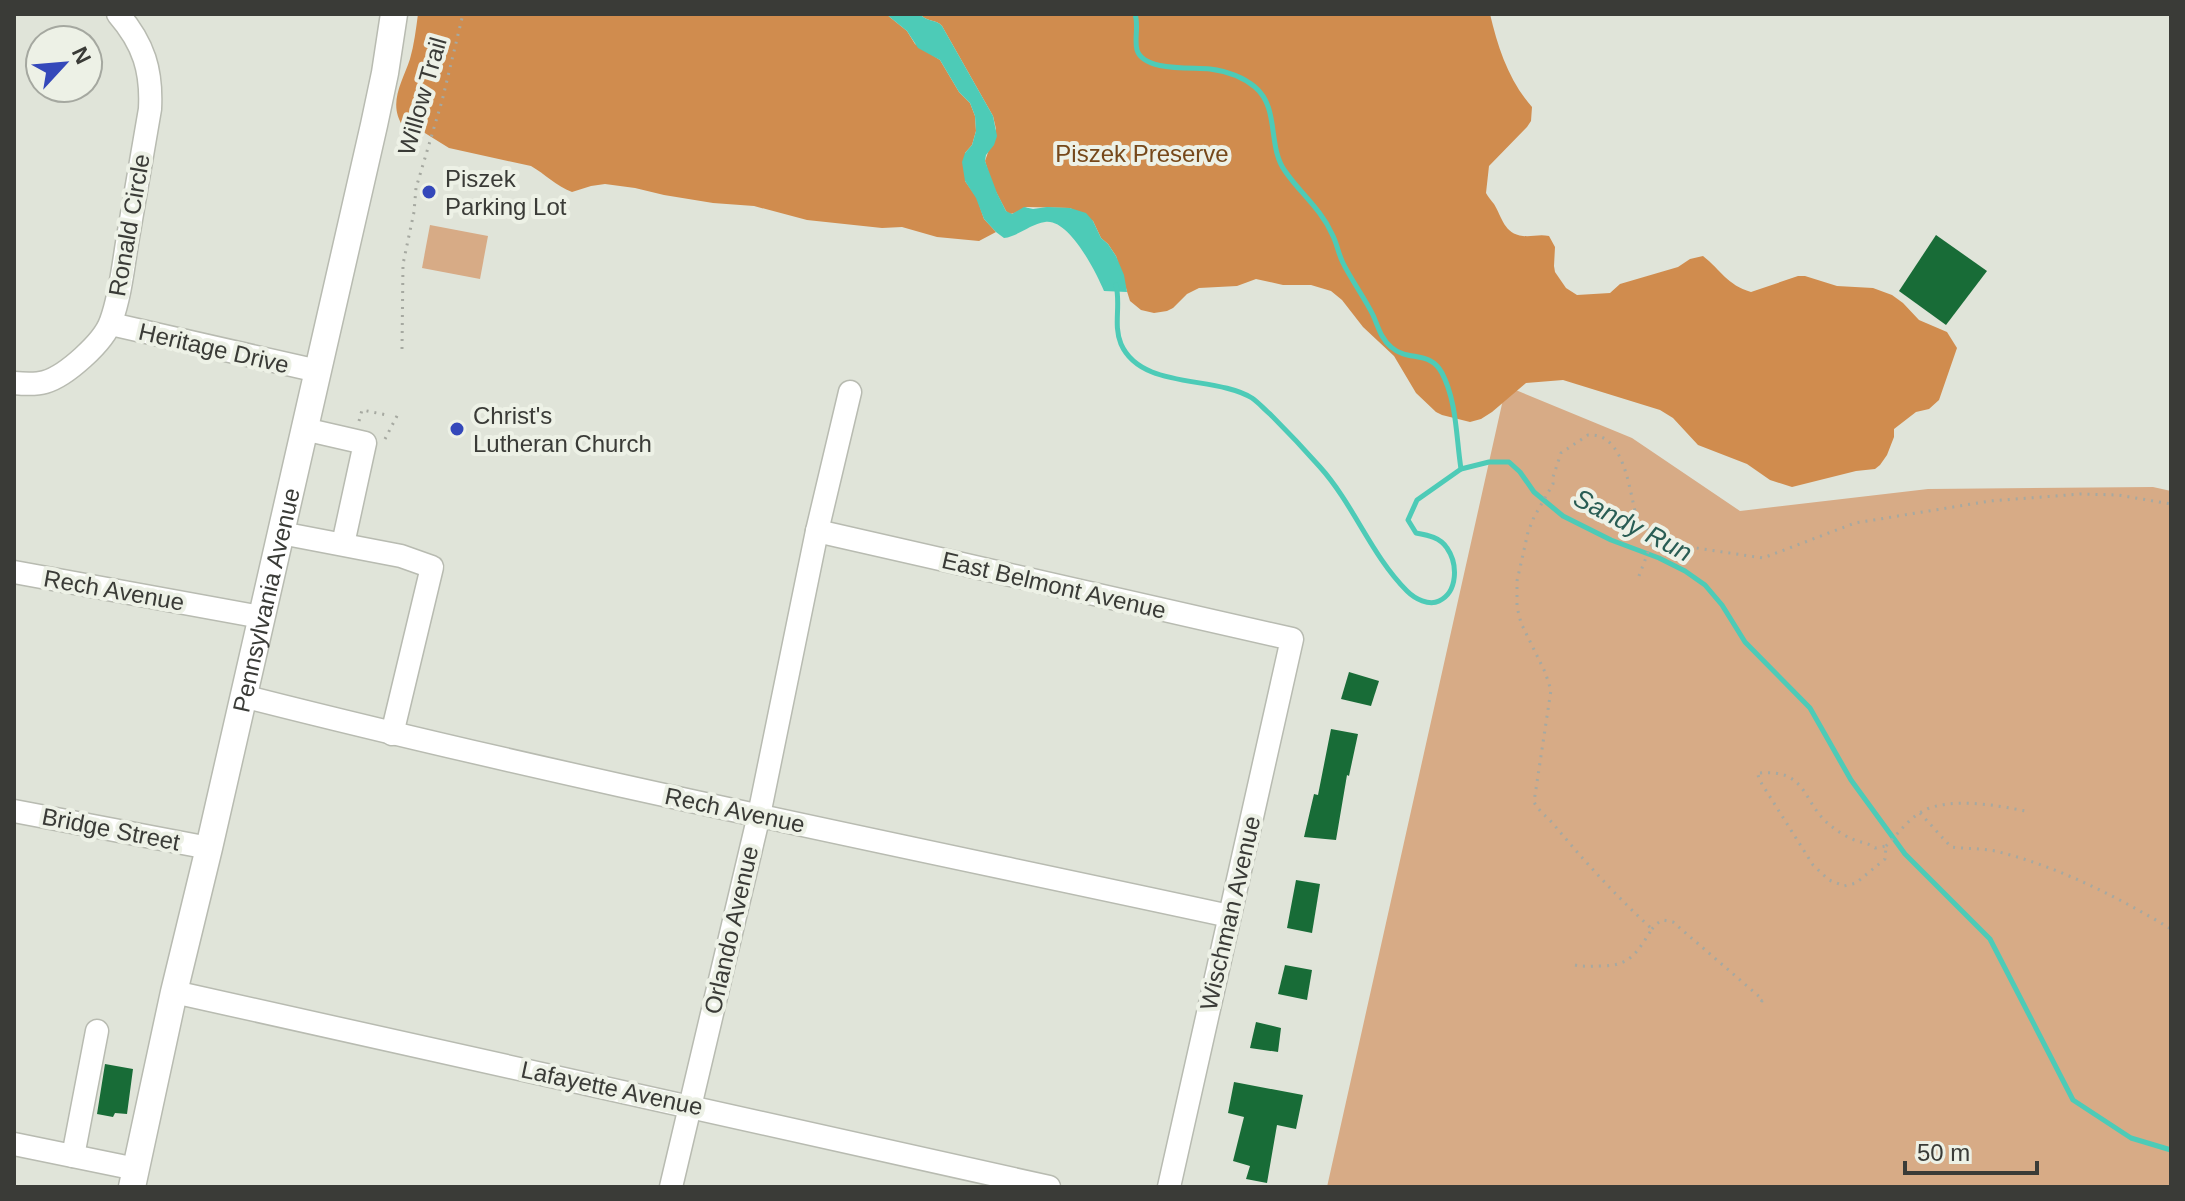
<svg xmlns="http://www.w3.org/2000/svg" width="2185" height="1201" font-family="Helvetica,sans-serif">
<rect width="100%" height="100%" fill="#e0e4d9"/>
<!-- green -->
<g fill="#d7ab86">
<path d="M 430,225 L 488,236 L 480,279 L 422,268 Z"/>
<path d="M 1506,386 L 1632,438 L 1740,511 L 1928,489 L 2153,487 L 2171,491 L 2171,1187 L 1327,1187 Z"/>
</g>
<!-- forest -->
<g fill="#d08c4e">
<path d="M 418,14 L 886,14 L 907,31 L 915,44 L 940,60 L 959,92 L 970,103 L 975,116 L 976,131 L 972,145 L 965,153 L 965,181 L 977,198 L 984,219 L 996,232 L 979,241 L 937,237 L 902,227 L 882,228 L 807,220 L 754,206 L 713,203 L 664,195 L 635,188 L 605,184 L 591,186 L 572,192 C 556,186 545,174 531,166 L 449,148 L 420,130 L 404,128 C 387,104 402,83 410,59 C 414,45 416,29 418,14 Z"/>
<path d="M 920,14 L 1490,14 C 1498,48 1509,81 1532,107 L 1531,121 L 1527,127 L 1489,166 L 1486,193 C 1488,197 1491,200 1494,204 C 1502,217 1504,234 1523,236 C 1532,237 1539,234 1549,236 L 1555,247 L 1554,266 L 1555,272 L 1566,288 L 1577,295 L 1610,293 L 1620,284 L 1678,267 L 1690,259 L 1703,256 C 1721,270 1727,285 1751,292 L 1798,276 L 1805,276 L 1837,286 L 1873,288 L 1892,295 L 1903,303 L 1919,320 L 1947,332 L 1957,348 L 1939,400 L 1929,409 L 1916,412 L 1894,429 L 1894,437 L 1887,455 L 1880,465 L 1875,469 L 1856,471 L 1792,487 L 1770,480 L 1747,464 L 1698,445 L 1673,418 L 1660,410 L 1563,380 L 1526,383 L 1492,412 L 1481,419 L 1470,422 L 1442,415 L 1436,412 L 1416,393 L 1394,356 L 1363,327 L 1342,300 L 1331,291 L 1311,285 L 1283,285 L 1256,279 L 1237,286 L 1199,288 L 1187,294 L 1173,308 L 1167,311 L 1154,313 L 1141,310 L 1130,301 L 1116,256 L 1108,244 L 1101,238 L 1093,221 L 1070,208 L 1027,207 C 1020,209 1016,214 1009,214 L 1006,211 L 992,184 L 985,161 L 996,129 L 993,116 L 942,26 C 936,19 926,22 920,14 Z"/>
</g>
<!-- water -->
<path fill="#4dcbb7" d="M 886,14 L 920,14 C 926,22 936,19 942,26 L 993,116 L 997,136 L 994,145 L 986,155 L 985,161 L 997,193 L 1006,211 L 1012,214 L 1024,207 L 1033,209 L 1047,207 L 1070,208 L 1086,213 L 1093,221 L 1101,238 L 1108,244 L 1116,256 L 1124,275 L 1127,292 L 1104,291 C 1096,272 1069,218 1045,222 C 1030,224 1019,236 1004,238 L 996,232 L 984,219 L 976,198 L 965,181 L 962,162 L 965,153 L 972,145 L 976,131 L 975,116 L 970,103 L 959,92 L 940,60 L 918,48 L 907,31 Z"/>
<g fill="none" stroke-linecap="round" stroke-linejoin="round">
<!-- stream -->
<g stroke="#4dcbb7" stroke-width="5">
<path d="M 1135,14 C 1139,26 1134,39 1137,50 C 1144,72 1192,67 1210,69 C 1225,71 1243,77 1255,87 C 1280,108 1267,146 1285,171 C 1300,193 1321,209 1332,234 C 1337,243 1338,253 1343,263 C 1352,281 1364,297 1373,315 C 1378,326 1381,339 1391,347 C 1408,362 1430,350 1442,373 C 1457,402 1456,437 1461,469"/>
<path d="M 1116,285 C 1121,305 1113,325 1121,344 C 1141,390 1215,375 1252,398 C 1258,402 1264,409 1270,414 C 1287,431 1304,449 1320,467 C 1354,505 1371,555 1407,591 C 1415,599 1429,606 1439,601 C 1458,592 1458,564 1447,548 C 1440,537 1427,535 1416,533 L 1408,520 L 1417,500 L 1461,469 L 1489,462 L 1509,462 L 1520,472 L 1534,492 L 1563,516 L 1611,540 L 1659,558 L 1685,571 L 1705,585 L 1722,605 L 1745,642 L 1810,708 L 1851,780 L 1905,854 L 1990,939 L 2073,1100 L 2131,1138 L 2171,1150"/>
</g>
</g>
<!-- building -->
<g fill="#186c37">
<path d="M 1936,235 L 1987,271 L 1946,325 L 1899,291 Z"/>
<path d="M 1349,672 L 1379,681 L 1371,706 L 1341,699 Z"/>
<path d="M 1331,729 L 1358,734 L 1349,776 L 1347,775 L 1336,840 L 1304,837 L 1314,794 L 1318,795 Z"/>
<path d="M 1296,880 L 1320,884 L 1312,933 L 1287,928 Z"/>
<path d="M 1285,965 L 1312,970 L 1307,1000 L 1278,994 Z"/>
<path d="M 1256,1022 L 1281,1028 L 1278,1052 L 1250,1048 Z"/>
<path d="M 105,1064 L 133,1069 L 127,1114 L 115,1113 L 113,1117 L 97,1114 Z"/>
<path d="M 1234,1082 L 1303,1095 L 1296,1129 L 1277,1125 L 1267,1183 L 1246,1179 L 1250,1166 L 1233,1161 L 1244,1117 L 1228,1113 Z"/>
</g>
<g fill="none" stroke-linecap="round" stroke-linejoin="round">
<defs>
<g id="minor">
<path d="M 111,324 L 318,371"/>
<path d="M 14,383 C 24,384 35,385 45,382 C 66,376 104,342 111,321 C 120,297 123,268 127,243 C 135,198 142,154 150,109 C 152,71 144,44 118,14"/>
<path d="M 304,429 L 365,443 L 343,544"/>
<path d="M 817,531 L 1292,639 L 1169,1187"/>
<path d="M 281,533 L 401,556 L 432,567 L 392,734"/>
<path d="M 14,572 L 261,617"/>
<path d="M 243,696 C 569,779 900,845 1229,916"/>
<path d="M 14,811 L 209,848"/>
<path d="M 174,992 L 1049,1187"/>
<path d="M 14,1144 L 136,1169"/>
<path d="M 73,1156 L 97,1031"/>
<path d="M 671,1187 L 759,815 L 817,531 L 850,392"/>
</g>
<g id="major">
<path id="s1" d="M 132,1187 L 174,992 L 209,848 L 374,125 L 385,73 L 394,14"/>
</g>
</defs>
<!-- minor casing -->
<use href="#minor" stroke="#b8bbb1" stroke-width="25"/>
<!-- major casing -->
<use href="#major" stroke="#b8bbb1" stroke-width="29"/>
<!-- path -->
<g stroke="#a6a9a1" stroke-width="3" stroke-dasharray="2 6" stroke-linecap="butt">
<path d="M 402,349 L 403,264 L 414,212 L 416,188 L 442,101 L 463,14"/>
<path d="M 359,421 L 362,410 L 387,415 L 388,412"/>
<path d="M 385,439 L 398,414"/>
<path d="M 1639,576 L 1650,547 L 1656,542 L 1763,558 L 1855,523 L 1990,501 L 2081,494 L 2118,495 L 2171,504"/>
<path d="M 1760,773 C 1809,769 1802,804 1831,826 C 1837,831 1845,836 1852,839 C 1861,843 1867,842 1875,848 L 1886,846 L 1885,859 L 1856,883 L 1844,886 L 1829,880 L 1813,865 L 1760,781 L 1758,775 Z"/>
<path d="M 1920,813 L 1951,847 C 1966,849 1980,848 1995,851 C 2057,866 2116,896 2171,929"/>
<path d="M 1886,846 C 1898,834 1908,819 1923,811 C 1949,797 1997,805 2025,811"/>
<path d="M 1652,929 L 1656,924 L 1663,920 L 1673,922 L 1762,999 L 1762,1001 L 1760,999"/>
<path d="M 1575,965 C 1584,967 1591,966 1601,966 C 1631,966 1637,952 1652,929 C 1617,897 1585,862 1555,826 C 1548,817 1539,812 1534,802 L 1551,690 L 1545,672 L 1521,623 L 1517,607 L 1517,581 L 1528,532 L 1534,517 L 1553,484 L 1553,477 L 1561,453 L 1588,435 C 1624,432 1629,489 1636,515 C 1641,525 1655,532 1653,544"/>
</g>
<!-- minor -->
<use href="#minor" stroke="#fff" stroke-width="22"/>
<!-- major -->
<use href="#major" stroke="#fff" stroke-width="26"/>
</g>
<!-- markers -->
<g fill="#3448ba" stroke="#edf1e6" stroke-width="3">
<circle cx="429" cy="192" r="8"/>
<circle cx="457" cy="429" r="8"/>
</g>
<g text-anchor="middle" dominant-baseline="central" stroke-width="8" stroke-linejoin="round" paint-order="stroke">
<!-- street labels -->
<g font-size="24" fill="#3a3b37" stroke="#edf1e6">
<text transform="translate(422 96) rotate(-74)">Willow Trail</text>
<text transform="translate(129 225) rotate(-80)">Ronald Circle</text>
<text transform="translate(214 348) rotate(13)">Heritage Drive</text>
<text transform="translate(1054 585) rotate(13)">East Belmont Avenue</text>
<text transform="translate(114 590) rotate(10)">Rech Avenue</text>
<text stroke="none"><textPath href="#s1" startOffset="602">Pennsylvania Avenue</textPath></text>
<text transform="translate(735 810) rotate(12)">Rech Avenue</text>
<text transform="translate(111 829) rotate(11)">Bridge Street</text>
<text transform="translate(1230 913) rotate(-77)">Wischman Avenue</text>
<text transform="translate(731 930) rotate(-77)">Orlando Avenue</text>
<text transform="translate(612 1088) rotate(12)">Lafayette Avenue</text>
</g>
<!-- park labels -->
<g font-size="24" fill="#76481a" stroke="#edf1e6">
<text x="1142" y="153">Piszek Preserve</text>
</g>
<!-- poi labels -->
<g font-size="24" fill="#3a3b37" stroke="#edf1e6" text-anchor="start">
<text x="445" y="178">Piszek<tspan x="445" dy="28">Parking Lot</tspan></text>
<text x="473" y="415">Christ's<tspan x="473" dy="28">Lutheran Church</tspan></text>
</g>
<!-- water labels -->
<g font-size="26" font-style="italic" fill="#295d54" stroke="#edf1e6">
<text transform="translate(1633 525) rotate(27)">Sandy Run</text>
</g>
</g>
<!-- border -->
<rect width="2185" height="1201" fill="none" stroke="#3a3b37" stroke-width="32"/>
<!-- north arrow -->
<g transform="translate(64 64) rotate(64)"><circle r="38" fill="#edf1e6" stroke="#a5a8a0" stroke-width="2"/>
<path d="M0-6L14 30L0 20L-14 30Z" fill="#3448ba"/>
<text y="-12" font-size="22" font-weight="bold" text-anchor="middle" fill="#3a3b37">N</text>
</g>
<!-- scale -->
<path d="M1905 1161v12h132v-12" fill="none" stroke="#3a3b37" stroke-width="4"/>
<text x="1917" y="1161" font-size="24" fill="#3a3b37" stroke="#edf1e6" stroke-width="6" paint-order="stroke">50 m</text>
</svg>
